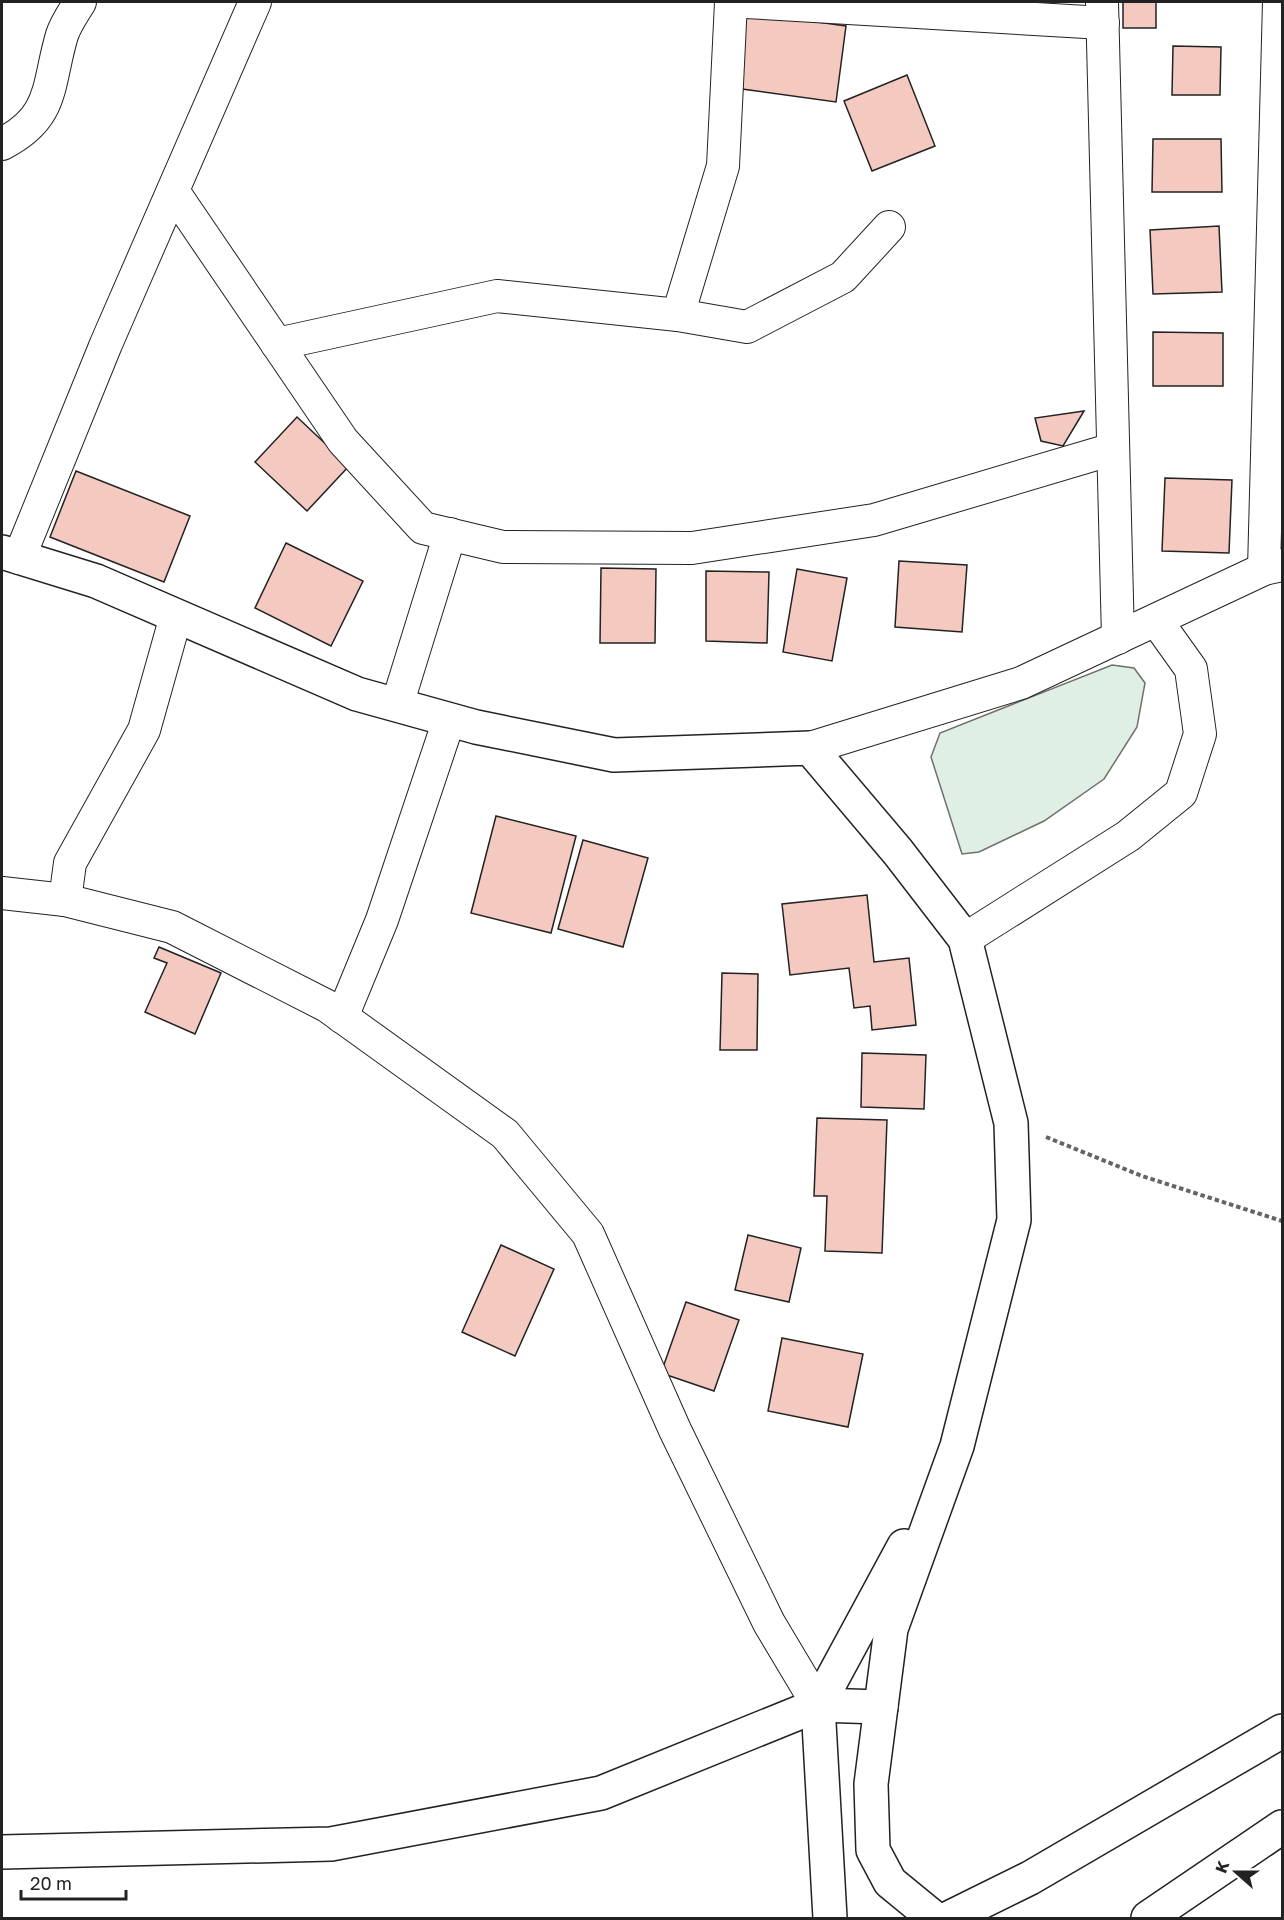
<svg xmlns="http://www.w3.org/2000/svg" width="1284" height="1920" font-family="'Golos Text',sans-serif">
<rect width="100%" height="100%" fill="#fff"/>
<!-- green -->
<path fill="#e0efe3" stroke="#6f6f6f" stroke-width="1.5" d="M 1112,665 L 1134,668 L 1145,683 L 1137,727 L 1104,779 L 1044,821 L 979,852 L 962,854 L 931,757 L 940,733 Z"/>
<!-- building -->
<g fill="#f3c9c0" stroke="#222" stroke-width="1.5">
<rect x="1123" y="2" width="33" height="26"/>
<path d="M 745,12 L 846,26 L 836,102 L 735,88 Z"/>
<path d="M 1173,46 L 1221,47 L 1220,95 L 1172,95 Z"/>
<path d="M 907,75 L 935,146 L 872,171 L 844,101 Z"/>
<path d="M 1153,139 L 1221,139 L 1222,192 L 1152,192 Z"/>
<path d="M 1219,226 L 1222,292 L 1153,294 L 1150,230 Z"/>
<path d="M 1153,332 L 1223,333 L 1223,386 L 1153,386 Z"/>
<path d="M 1084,411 L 1063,446 L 1041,441 L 1035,418 Z"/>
<path d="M 297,417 L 349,466 L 307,511 L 255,462 Z"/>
<path d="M 76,471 L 190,516 L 164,582 L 50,537 Z"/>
<path d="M 1165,478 L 1232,480 L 1229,553 L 1162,551 Z"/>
<path d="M 286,543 L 363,581 L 331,646 L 255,608 Z"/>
<path d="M 899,561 L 967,565 L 962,632 L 895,627 Z"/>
<path d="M 601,568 L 656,569 L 655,643 L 600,643 Z"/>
<path d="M 797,569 L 847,578 L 832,661 L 783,652 Z"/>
<path d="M 706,571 L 769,572 L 767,643 L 706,641 Z"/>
<path d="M 496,816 L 576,836 L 551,933 L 471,913 Z"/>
<path d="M 583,840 L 648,858 L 623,947 L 558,929 Z"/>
<path d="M 867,895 L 874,962 L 909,958 L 916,1025 L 872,1030 L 870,1006 L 854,1008 L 849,968 L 790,975 L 782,904 Z"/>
<path d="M 159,947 L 221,973 L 195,1034 L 145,1012 L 167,963 L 154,958 Z"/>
<path d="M 722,973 L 758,974 L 757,1050 L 720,1050 Z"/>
<path d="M 862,1053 L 926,1055 L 924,1109 L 861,1107 Z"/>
<path d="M 817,1118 L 887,1120 L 882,1253 L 825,1251 L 827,1196 L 814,1196 Z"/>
<path d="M 748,1235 L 801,1248 L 789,1302 L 735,1290 Z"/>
<path d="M 501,1245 L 554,1269 L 515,1356 L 462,1332 Z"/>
<path d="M 686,1302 L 739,1320 L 714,1391 L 661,1373 Z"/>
<path d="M 782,1338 L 863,1354 L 848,1427 L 768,1411 Z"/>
</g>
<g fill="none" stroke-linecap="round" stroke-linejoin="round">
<defs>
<g id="street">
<path d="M 746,2 L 1103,23"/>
<path d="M 1102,2 L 1118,638"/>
<path d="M 2,144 C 55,117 47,85 62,35 C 66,23 74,12 80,2"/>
<path d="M 173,191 L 343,441 L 423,528 L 503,547 L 692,548 L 874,520 L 1113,449"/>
<path d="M 678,315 L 723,166 L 731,2"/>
<path d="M 277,344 L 497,296 L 678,315 L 747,327 L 843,277 L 889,227"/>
<path d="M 19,558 L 106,344 L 255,2"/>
<path d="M 1264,569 L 1279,2"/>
<path d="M 397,705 L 450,534"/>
<path d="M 810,748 L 1021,683 L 1264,569 L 1282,565"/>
<path d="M 2,893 L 65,900 L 172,927 L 327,1006 L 505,1134 L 588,1234 L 675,1430 L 769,1623 L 818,1705"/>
<path d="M 65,900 L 70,863 L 144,730 L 176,616"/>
<path d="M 965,939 L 1128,836 L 1181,793 L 1200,734 L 1191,669 L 1156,620"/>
<path d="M 342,1017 L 382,920 L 449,720"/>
</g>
<g id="secondary">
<path d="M 2,552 L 96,581 L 357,694 L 476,727 L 614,755 L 810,748 L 898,852 L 965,939 L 1011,1123 L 1014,1220 L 957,1446 L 891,1629 L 871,1784 L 873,1850 L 890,1882 L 934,1918"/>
<path d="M 2,1852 L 331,1844 L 601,1793 L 818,1705 L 881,1707"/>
<path d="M 830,1918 L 818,1705 L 904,1546"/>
<path d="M 949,1918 L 1030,1878 L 1282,1731"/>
<path d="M 1148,1918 L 1282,1827"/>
</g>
</defs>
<!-- street casing -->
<use href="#street" stroke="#222" stroke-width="34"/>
<!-- secondary casing -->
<use href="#secondary" stroke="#222" stroke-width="36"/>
<!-- path -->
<path stroke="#646464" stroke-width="4" stroke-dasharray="4.5 3" stroke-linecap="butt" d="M 1046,1137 L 1142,1176 L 1282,1221"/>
<!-- street -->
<use href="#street" stroke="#fff" stroke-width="32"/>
<!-- secondary -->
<use href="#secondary" stroke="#fff" stroke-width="33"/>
</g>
<!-- border -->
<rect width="1284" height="1920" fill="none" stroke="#222222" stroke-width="6"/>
<!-- north arrow -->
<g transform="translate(1236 1872) rotate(291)" stroke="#ffffff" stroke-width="4.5" paint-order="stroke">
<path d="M0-4.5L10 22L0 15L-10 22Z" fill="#222222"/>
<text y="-9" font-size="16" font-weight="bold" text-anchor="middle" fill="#222222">K</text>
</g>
<!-- scale -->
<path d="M21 1890v9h105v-9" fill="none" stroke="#222222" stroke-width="3"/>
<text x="30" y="1890" font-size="18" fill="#222222" stroke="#ffffff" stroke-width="4.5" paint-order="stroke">20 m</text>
</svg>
